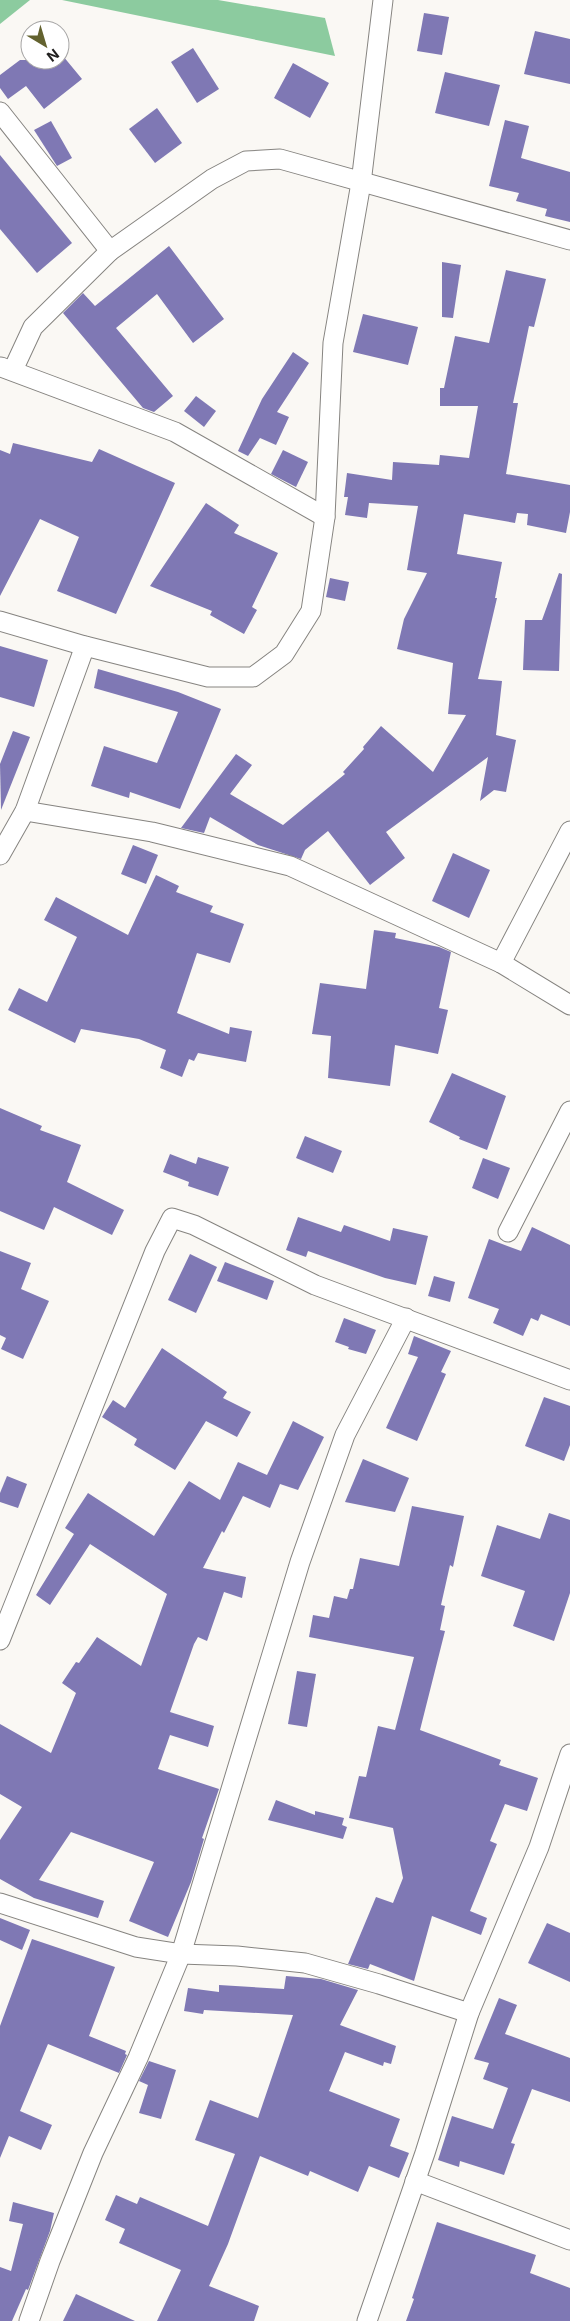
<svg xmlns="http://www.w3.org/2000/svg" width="570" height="2321" font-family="Inter,sans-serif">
<rect width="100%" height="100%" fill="#faf8f4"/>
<!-- forest -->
<g fill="#8ccb9f">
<path d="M 0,0 L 30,0 L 0,24 Z"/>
<path d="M 62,0 L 218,0 L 325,18 L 335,56 Z"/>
</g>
<!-- building -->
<g fill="#7f78b4">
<path d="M 424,13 L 449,17 L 442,55 L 417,51 Z"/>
<path d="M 535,31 L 570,39 L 570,84 L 524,74 Z"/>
<path d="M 193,48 L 219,89 L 197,103 L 171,62 Z"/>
<path d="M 63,56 L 82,79 L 44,109 L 26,86 L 8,99 L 0,88 L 0,75 L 20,60 L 60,60 Z"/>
<path d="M 293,63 L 329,83 L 310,118 L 274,98 Z"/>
<path d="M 445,72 L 500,85 L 489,126 L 435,113 Z"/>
<path d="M 157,108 L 182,143 L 155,163 L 129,129 Z"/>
<path d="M 505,120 L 529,126 L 521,158 L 570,172 L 570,222 L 545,216 L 547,209 L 516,201 L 519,193 L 489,186 Z"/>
<path d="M 51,121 L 72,158 L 57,166 L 34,130 Z"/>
<path d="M 0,155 L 72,243 L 37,273 L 0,229 Z"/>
<path d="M 169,246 L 224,319 L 193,343 L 157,294 L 116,328 L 173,396 L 154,412 L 143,408 L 63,313 L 83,293 L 95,306 Z"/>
<path d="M 442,262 L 461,265 L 453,318 L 442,317 Z"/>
<path d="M 506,270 L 546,279 L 534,327 L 529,326 L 513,403 L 518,403 L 506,474 L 570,485 L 570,512 L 566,533 L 527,525 L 528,514 L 517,513 L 515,523 L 464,514 L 457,554 L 502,562 L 495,598 L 497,598 L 478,679 L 502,681 L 496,735 L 516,740 L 506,792 L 494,790 L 480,801 L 488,757 L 386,832 L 405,858 L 370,885 L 328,831 L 305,850 L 301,859 L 258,845 L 210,817 L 204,833 L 181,828 L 236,754 L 252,765 L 230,794 L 283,825 L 345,774 L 343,772 L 364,749 L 363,747 L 381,726 L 433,772 L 466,715 L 448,714 L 453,663 L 397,649 L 404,619 L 427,573 L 407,570 L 418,506 L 369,503 L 367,518 L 345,515 L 348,497 L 344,497 L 347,473 L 392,480 L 393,462 L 439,465 L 440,455 L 469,458 L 478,406 L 440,406 L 440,388 L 444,388 L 455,336 L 489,343 Z"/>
<path d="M 363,314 L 418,327 L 408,365 L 353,352 Z"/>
<path d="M 293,352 L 309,363 L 277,412 L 289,417 L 276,445 L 260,438 L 248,456 L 238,451 L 262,399 Z"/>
<path d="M 196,396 L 216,411 L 204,427 L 184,411 Z"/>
<path d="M 13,443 L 92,462 L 99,449 L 175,483 L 116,614 L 57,591 L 79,537 L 40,519 L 0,596 L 0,450 L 10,454 Z"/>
<path d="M 283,450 L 308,462 L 296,487 L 271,474 Z"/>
<path d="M 206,503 L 239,525 L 234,533 L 278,553 L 252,607 L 257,610 L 244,634 L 210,615 L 212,611 L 150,586 Z"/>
<path d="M 559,573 L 562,574 L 559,671 L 523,670 L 525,620 L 542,620 Z"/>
<path d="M 330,578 L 349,582 L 345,601 L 326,597 Z"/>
<path d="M 0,646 L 48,660 L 34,707 L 0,697 Z"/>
<path d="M 98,669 L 178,692 L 221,709 L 180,809 L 130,792 L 129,798 L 91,786 L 104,746 L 157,763 L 178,712 L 94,688 Z"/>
<path d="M 13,731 L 30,737 L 1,810 L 0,764 Z"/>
<path d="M 133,845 L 158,855 L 146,884 L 121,874 Z"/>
<path d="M 453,853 L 490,870 L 469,918 L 432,901 Z"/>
<path d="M 156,875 L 179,886 L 176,892 L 213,906 L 210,912 L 244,924 L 230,963 L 197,953 L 177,1013 L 229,1034 L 230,1027 L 252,1031 L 246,1062 L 198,1053 L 194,1061 L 189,1059 L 182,1077 L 160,1068 L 166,1050 L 139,1039 L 81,1029 L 75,1043 L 8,1010 L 19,988 L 47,1002 L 77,937 L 44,920 L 56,897 L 128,935 Z"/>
<path d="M 374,930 L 396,933 L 395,938 L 439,947 L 451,952 L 439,1008 L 448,1010 L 438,1054 L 395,1045 L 390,1086 L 328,1078 L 331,1036 L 312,1034 L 320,983 L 366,989 Z"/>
<path d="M 452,1073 L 506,1096 L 487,1150 L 459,1139 L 460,1137 L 429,1122 Z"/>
<path d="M 0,1108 L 42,1126 L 40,1130 L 81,1145 L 67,1182 L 124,1210 L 112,1235 L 54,1207 L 44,1230 L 0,1211 Z"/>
<path d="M 305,1136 L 342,1151 L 333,1173 L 296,1158 Z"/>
<path d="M 170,1154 L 196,1164 L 198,1157 L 229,1167 L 218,1196 L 188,1186 L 189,1182 L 163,1172 Z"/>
<path d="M 483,1158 L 510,1168 L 498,1199 L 472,1188 Z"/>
<path d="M 298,1217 L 341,1232 L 344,1225 L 390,1241 L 393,1228 L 428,1236 L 416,1285 L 385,1278 L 308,1251 L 306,1257 L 286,1250 Z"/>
<path d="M 532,1227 L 570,1245 L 570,1326 L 541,1314 L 538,1321 L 531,1318 L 523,1336 L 493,1323 L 499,1309 L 468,1298 L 489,1239 L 521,1251 Z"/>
<path d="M 0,1251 L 31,1263 L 21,1289 L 49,1301 L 23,1359 L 1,1349 L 6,1338 L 0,1335 Z"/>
<path d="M 190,1254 L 217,1267 L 196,1313 L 168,1300 Z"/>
<path d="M 225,1262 L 274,1281 L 267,1300 L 217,1281 Z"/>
<path d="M 434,1276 L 455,1282 L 450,1302 L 428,1296 Z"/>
<path d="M 344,1318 L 376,1330 L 366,1354 L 348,1349 L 349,1347 L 335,1342 Z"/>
<path d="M 414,1336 L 451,1351 L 441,1372 L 446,1374 L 417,1441 L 386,1428 L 418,1357 L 408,1354 Z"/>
<path d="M 162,1348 L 227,1392 L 223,1398 L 251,1412 L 237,1437 L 206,1421 L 175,1470 L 134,1445 L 137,1439 L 102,1417 L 113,1400 L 125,1408 Z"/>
<path d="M 544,1397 L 570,1406 L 570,1445 L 564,1461 L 525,1446 Z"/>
<path d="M 293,1421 L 324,1437 L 298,1490 L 280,1484 L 270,1508 L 243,1496 L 224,1533 L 222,1531 L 203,1568 L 246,1577 L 242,1598 L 224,1592 L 207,1641 L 198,1637 L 194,1644 L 170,1712 L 214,1726 L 208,1747 L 170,1735 L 158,1769 L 219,1789 L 202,1838 L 204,1839 L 191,1882 L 168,1937 L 129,1921 L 154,1862 L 71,1832 L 39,1880 L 104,1901 L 98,1918 L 34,1898 L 0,1879 L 0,1840 L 22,1807 L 0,1794 L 0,1724 L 51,1753 L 76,1693 L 62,1683 L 76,1662 L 79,1663 L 97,1637 L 141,1666 L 167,1594 L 90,1544 L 50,1605 L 36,1595 L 74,1534 L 65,1528 L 88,1493 L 154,1536 L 189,1481 L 220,1500 L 238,1462 L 267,1475 Z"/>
<path d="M 363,1459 L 409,1478 L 395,1512 L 345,1502 Z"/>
<path d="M 7,1476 L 27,1484 L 18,1508 L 0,1502 L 0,1493 Z"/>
<path d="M 412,1506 L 464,1516 L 453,1567 L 450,1565 L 441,1605 L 445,1606 L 440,1630 L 445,1631 L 420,1730 L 501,1760 L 499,1765 L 538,1778 L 527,1811 L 505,1804 L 490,1841 L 497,1844 L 470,1911 L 487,1918 L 481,1935 L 432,1916 L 414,1981 L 370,1964 L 368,1969 L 348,1964 L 376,1897 L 393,1903 L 403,1878 L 393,1828 L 349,1818 L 359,1776 L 366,1777 L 378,1726 L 395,1730 L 414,1657 L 309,1637 L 313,1615 L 329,1618 L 334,1596 L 347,1599 L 350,1589 L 353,1589 L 360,1558 L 399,1566 Z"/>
<path d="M 549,1513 L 570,1520 L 570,1593 L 554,1641 L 513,1626 L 525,1591 L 481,1576 L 497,1525 L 540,1539 Z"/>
<path d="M 297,1671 L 316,1674 L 307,1727 L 288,1724 Z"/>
<path d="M 276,1800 L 315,1815 L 315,1811 L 344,1818 L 342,1825 L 347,1827 L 343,1839 L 268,1820 Z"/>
<path d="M 0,1918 L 30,1930 L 22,1950 L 0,1940 Z"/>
<path d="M 547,1923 L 570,1933 L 570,1982 L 528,1963 Z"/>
<path d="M 32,1939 L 115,1967 L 89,2036 L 126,2051 L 125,2054 L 127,2055 L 119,2073 L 48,2044 L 20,2111 L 52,2125 L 41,2150 L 9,2136 L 0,2158 L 0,2026 Z"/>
<path d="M 286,1976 L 321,1979 L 358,1990 L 340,2025 L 396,2046 L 391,2064 L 384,2062 L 383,2066 L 345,2052 L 329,2091 L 400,2119 L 390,2146 L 409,2153 L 399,2178 L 369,2166 L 358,2192 L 310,2171 L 308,2176 L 260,2156 L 228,2244 L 209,2286 L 259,2306 L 254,2321 L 157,2321 L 181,2270 L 119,2243 L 125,2229 L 105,2220 L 116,2195 L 137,2204 L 140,2197 L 208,2226 L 235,2154 L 195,2140 L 210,2100 L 258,2118 L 293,2015 L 204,2010 L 203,2014 L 184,2011 L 188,1988 L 219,1992 L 219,1985 L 284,1989 Z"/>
<path d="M 499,1998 L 517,2005 L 505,2034 L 570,2058 L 570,2102 L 532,2089 L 511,2143 L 515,2144 L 504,2175 L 460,2161 L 459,2167 L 438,2160 L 452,2116 L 493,2129 L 508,2088 L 483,2079 L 489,2063 L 474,2059 Z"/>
<path d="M 149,2061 L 176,2070 L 161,2119 L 139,2113 L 148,2085 L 139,2081 Z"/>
<path d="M 13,2202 L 54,2213 L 50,2231 L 28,2290 L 26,2289 L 12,2321 L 0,2321 L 0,2267 L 11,2271 L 23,2224 L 9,2221 Z"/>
<path d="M 437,2222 L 536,2255 L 530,2273 L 570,2288 L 570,2321 L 406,2321 L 414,2299 L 412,2298 Z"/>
<path d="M 76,2294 L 135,2321 L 63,2321 Z"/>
</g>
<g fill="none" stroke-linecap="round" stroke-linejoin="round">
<defs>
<g id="street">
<path d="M 0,112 L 110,251"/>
<path d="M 1,367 L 175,432 L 325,517"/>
<path d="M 13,370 L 33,327 L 110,251 L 212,179 L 246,161 L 280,159 L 570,240"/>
<path d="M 0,621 L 85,646 L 208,677 L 253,677 L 284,654 L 311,611 L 325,517 L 333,343 L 361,183 L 383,0"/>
<path d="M 25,811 L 152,832 L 290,866 L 501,963 L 570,1005"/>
<path d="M 0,855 L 25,811 L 85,646"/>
<path d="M 501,963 L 570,831"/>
<path d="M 508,1232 L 570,1111"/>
<path d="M 0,1640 L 155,1251 L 172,1218 L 194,1225 L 315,1285 L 570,1380"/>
<path d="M 0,1903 L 136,1947 L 181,1954 L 237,1956 L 305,1963 L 379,1984 L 469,2013"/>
<path d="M 415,2181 L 570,2240"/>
<path d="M 29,2321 L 50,2261 L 93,2153 L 138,2058 L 181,1954 L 300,1562 L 345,1435 L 406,1318"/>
<path d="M 367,2321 L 425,2153 L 469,2013 L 539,1847 L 570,1754"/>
</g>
</defs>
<!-- street casing -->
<use href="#street" stroke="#868480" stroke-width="21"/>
<!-- street -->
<use href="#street" stroke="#fff" stroke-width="19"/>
</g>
<!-- north arrow -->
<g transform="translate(45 45) rotate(142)"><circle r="24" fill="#ffffff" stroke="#a6a5a5"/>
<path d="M0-4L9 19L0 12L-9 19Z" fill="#63622f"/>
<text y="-8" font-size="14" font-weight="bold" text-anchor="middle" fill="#201f1e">N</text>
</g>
</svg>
